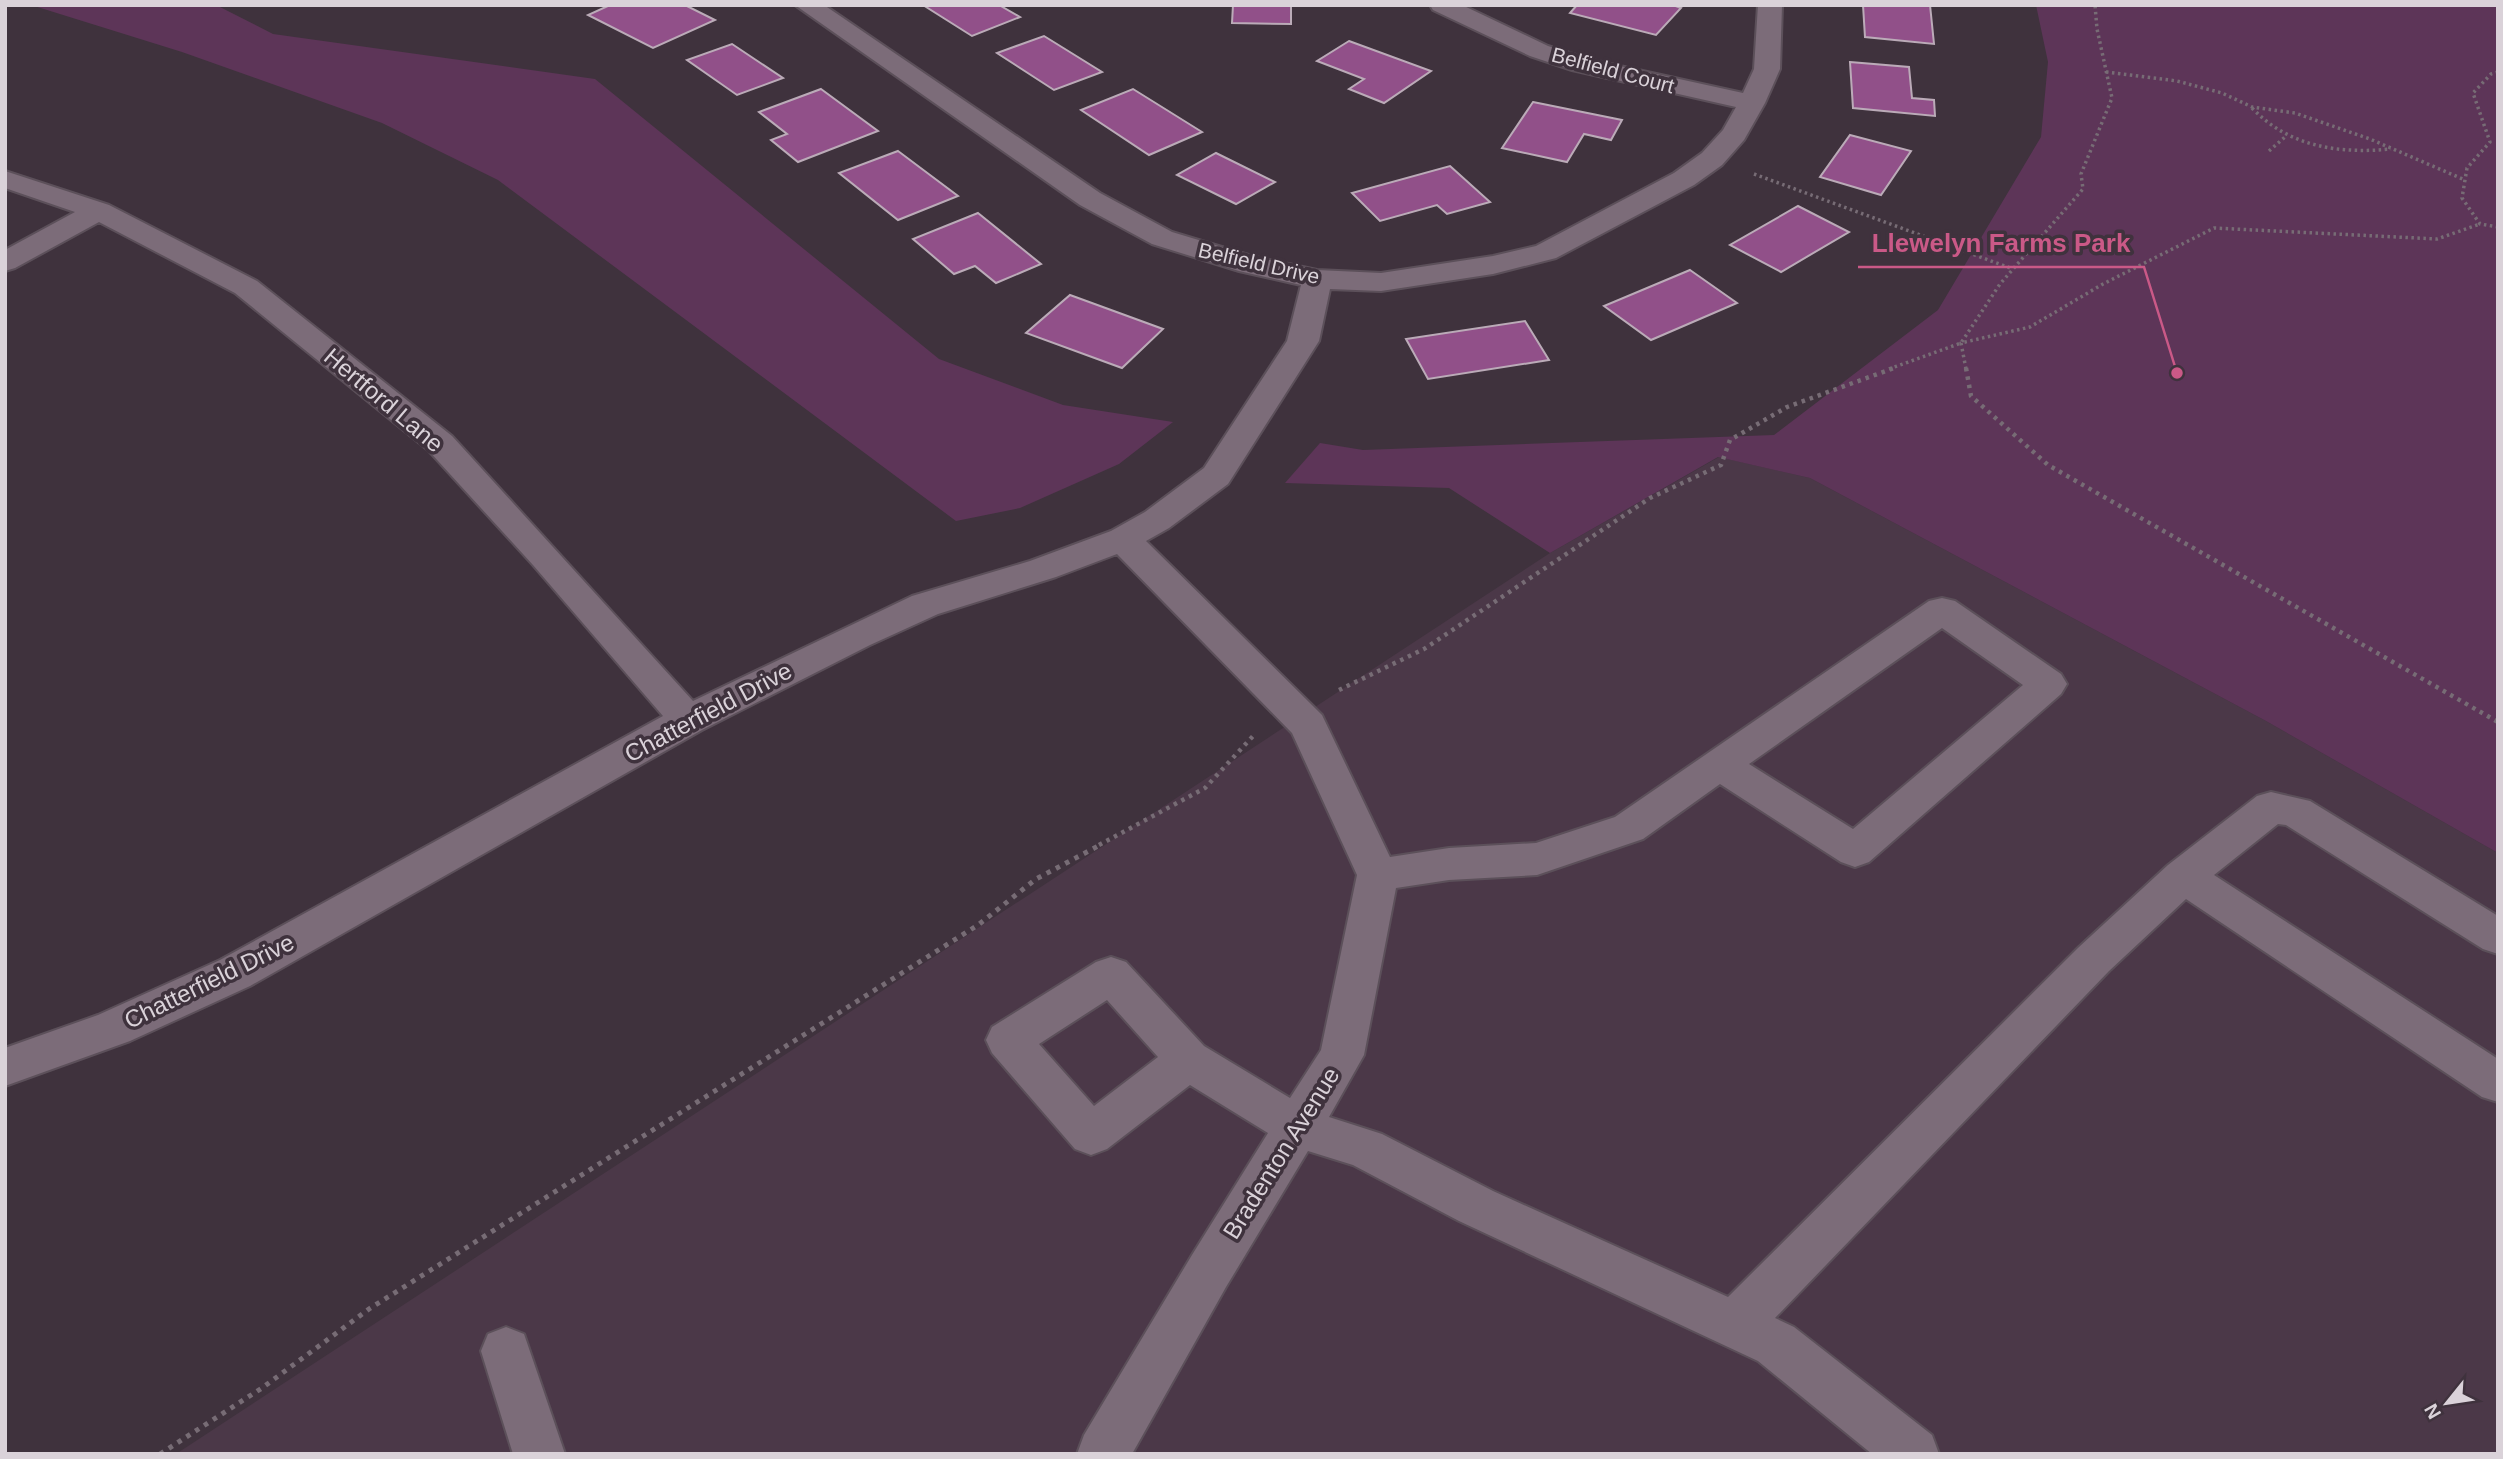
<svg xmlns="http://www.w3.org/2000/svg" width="2503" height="1459" font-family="Helvetica,sans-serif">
<rect width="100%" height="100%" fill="#3f323d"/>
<!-- built -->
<path fill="#4b3848" d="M 1719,457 L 1810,478 L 2266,721 L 2498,853 L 2498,1454 L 176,1454 L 1550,553 Z"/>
<!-- green -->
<g fill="#5d3558">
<path d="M 31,5 L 216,5 L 273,34 L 595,79 L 939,359 L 1063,405 L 1173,422 L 1119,464 L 1020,508 L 956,521 L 498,180 L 382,123 L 182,52 Z"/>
<path d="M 2036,5 L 2498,5 L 2498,853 L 2266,721 L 1810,478 L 1718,457 L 1550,553 L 1449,488 L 1285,483 L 1320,443 L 1363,450 L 1774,435 L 1938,310 L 2041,137 L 2048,62 Z"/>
</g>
<!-- building -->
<g fill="#915089" stroke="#bbabb8" stroke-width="2">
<path d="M 610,5 L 685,5 L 715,20 L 653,48 L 588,15 Z"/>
<path d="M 923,5 L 999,5 L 1020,17 L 972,36 Z"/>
<path d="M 1233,5 L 1291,5 L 1291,24 L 1232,23 Z"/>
<path d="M 1577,5 L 1673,5 L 1681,8 L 1656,35 L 1570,13 Z"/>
<path d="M 1863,5 L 1930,5 L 1934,44 L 1865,37 Z"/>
<path d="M 1044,36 L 1102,72 L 1054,90 L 997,53 Z"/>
<path d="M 1349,41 L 1431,71 L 1384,103 L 1349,89 L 1364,79 L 1317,61 Z"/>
<path d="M 732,44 L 783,78 L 737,95 L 687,60 Z"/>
<path d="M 1850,62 L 1909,67 L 1912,98 L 1934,100 L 1935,116 L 1853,108 Z"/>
<path d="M 821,89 L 878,131 L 798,162 L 771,140 L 787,134 L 759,112 Z"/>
<path d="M 1133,89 L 1202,132 L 1149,155 L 1081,110 Z"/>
<path d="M 1533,102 L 1622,120 L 1611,140 L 1584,134 L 1567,162 L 1502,148 Z"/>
<path d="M 1850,135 L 1911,151 L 1881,195 L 1820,177 Z"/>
<path d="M 898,151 L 958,196 L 898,220 L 839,173 Z"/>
<path d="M 1216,153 L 1275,182 L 1236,204 L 1177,175 Z"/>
<path d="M 1450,166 L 1490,202 L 1447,214 L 1437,205 L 1380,221 L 1352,193 Z"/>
<path d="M 1798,206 L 1849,232 L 1781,272 L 1730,245 Z"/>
<path d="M 978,213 L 1041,264 L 996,283 L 975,266 L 954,274 L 913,239 Z"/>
<path d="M 1690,270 L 1737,303 L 1651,340 L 1604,306 Z"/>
<path d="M 1070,295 L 1163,329 L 1122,368 L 1026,333 Z"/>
<path d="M 1525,321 L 1549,360 L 1428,379 L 1406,339 Z"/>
</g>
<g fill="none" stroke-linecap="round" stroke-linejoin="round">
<defs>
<g id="minor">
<path d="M 795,5 L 824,5 L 1100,193 L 1172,232 L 1255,257 L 1317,270 L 1381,273 L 1493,256 L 1536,246 L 1674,173 L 1702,153 L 1723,130 L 1736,107 L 1572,70 L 1530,56 L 1433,10 L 1430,5 L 1462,5 L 1548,46 L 1588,59 L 1743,93 L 1754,69 L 1758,5 L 1782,5 L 1780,69 L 1765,103 L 1744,140 L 1722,165 L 1694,185 L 1556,258 L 1493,274 L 1381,291 L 1330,289 L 1319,341 L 1228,484 L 1169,528 L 1146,541 L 1322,715 L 1390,857 L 1449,848 L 1536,843 L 1615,817 L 1929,601 L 1942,598 L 1955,601 L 2061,674 L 2067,684 L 2061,694 L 1869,862 L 1855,867 L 1841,862 L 1720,784 L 1643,839 L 1537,875 L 1449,880 L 1396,888 L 1364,1055 L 1329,1117 L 1382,1134 L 1493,1191 L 1728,1297 L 2079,947 L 2168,865 L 2257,796 L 2271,792 L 2310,801 L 2498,916 L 2498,954 L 2483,949 L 2286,825 L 2278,824 L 2214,875 L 2498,1059 L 2498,1102 L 2482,1097 L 2186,899 L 2109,971 L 1775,1318 L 1794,1327 L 1932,1435 L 1939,1454 L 1872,1454 L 1758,1361 L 1459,1221 L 1353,1165 L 1308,1151 L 1226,1287 L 1132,1454 L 1077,1454 L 1084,1435 L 1192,1255 L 1268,1133 L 1190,1085 L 1107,1149 L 1091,1155 L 1075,1149 L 992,1053 L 986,1040 L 992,1027 L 1096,962 L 1111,957 L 1126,962 L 1204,1046 L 1290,1098 L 1321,1050 L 1357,875 L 1292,733 L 1117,554 L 1056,577 L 938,614 L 870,645 L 702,730 L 250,986 L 130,1041 L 5,1086 L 5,1048 L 98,1015 L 220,960 L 663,716 L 533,565 L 428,450 L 235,293 L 99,222 L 15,268 L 5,271 L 5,250 L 75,212 L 5,188 L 5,171 L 109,205 L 257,281 L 452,436 L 693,701 L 912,596 L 1030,561 L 1111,531 L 1145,512 L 1204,468 L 1287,341 L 1301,285 L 1239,271 L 1152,244 L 1080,205 ZM 1942,628 L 2023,685 L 1853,829 L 1749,764 ZM 1107,1000 L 1158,1057 L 1094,1106 L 1039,1044 Z"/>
<path d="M 506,1327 L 524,1334 L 565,1454 L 513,1454 L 481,1351 L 488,1334 Z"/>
</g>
</defs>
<!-- minor casing -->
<use href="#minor" stroke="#5c505a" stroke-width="4"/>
<!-- path-far2 -->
<g stroke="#776c75" stroke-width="3.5" stroke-dasharray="2.5 3.5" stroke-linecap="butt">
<path d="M 2106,72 L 2177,81 L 2222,93 L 2252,107 L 2295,113 L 2370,139 L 2465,180"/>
<path d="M 2498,72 L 2491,74 L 2473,93 L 2490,142 L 2467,168 L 2462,198 L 2480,224 L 2498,227"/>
<path d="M 2252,108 C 2289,147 2339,154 2391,149"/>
<path d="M 2269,151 L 2285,137"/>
<path d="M 1754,174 L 2013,269"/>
<path d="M 1889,369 L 1961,343 L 2000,284 L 2083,189 L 2081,174 L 2112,98 L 2097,29 L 2095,5"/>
<path d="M 1966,369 L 1961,343 L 2030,327 L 2103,284 L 2214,228 L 2437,239 L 2480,224"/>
</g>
<!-- path-far1 -->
<g stroke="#776c75" stroke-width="4.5" stroke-dasharray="3.5 5" stroke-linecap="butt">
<path d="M 1966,368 L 1971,396 L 2048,465 L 2498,722"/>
<path d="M 1339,690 L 1424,649 L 1650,498 L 1721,465 L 1730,440 L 1787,407 L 1894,368"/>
<path d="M 1099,845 L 1205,788 L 1254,735"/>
</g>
<!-- path -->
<path stroke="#776c75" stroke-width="5" stroke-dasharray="4.5 6" stroke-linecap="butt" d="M 160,1454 L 262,1388 L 369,1309 L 978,925 L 1036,879 L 1102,844"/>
<!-- minor -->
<use href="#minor" fill="#7c6c79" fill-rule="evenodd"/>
</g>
<g text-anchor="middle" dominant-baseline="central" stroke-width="7" stroke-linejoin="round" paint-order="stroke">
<!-- far-street labels -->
<g font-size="21" fill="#dad2d9" stroke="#3f323d">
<text transform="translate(1613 70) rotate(15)">Belfield Court</text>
<text transform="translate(1259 263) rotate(13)">Belfield Drive</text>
</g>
<!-- street labels -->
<g font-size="24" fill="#dad2d9" stroke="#3f323d">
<text transform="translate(384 400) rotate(40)">Hertford Lane</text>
<text transform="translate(708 712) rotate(-28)">Chatterfield Drive</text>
<text transform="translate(209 981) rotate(-26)">Chatterfield Drive</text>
<text transform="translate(1281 1153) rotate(-58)">Bradenton Avenue</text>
</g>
</g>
<!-- callouts -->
<path fill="none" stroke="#ca5987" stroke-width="2.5" d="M2177 373L2144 267H1858"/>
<circle fill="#ca5987" stroke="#3f323d" stroke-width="2.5" cx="2177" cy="373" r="7"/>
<g font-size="26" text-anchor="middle" font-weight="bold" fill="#ca5987" stroke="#3f323d" stroke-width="7" stroke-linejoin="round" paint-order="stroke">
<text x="2001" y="252">Llewelyn Farms Park</text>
</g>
<!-- border -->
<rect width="2503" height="1459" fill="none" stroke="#dad2d9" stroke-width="14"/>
<!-- north arrow -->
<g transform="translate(2447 1403) rotate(240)" stroke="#3f323d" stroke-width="5" paint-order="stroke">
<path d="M0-5L12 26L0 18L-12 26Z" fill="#dad2d9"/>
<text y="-10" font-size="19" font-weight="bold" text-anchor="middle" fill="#dad2d9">N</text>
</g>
</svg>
